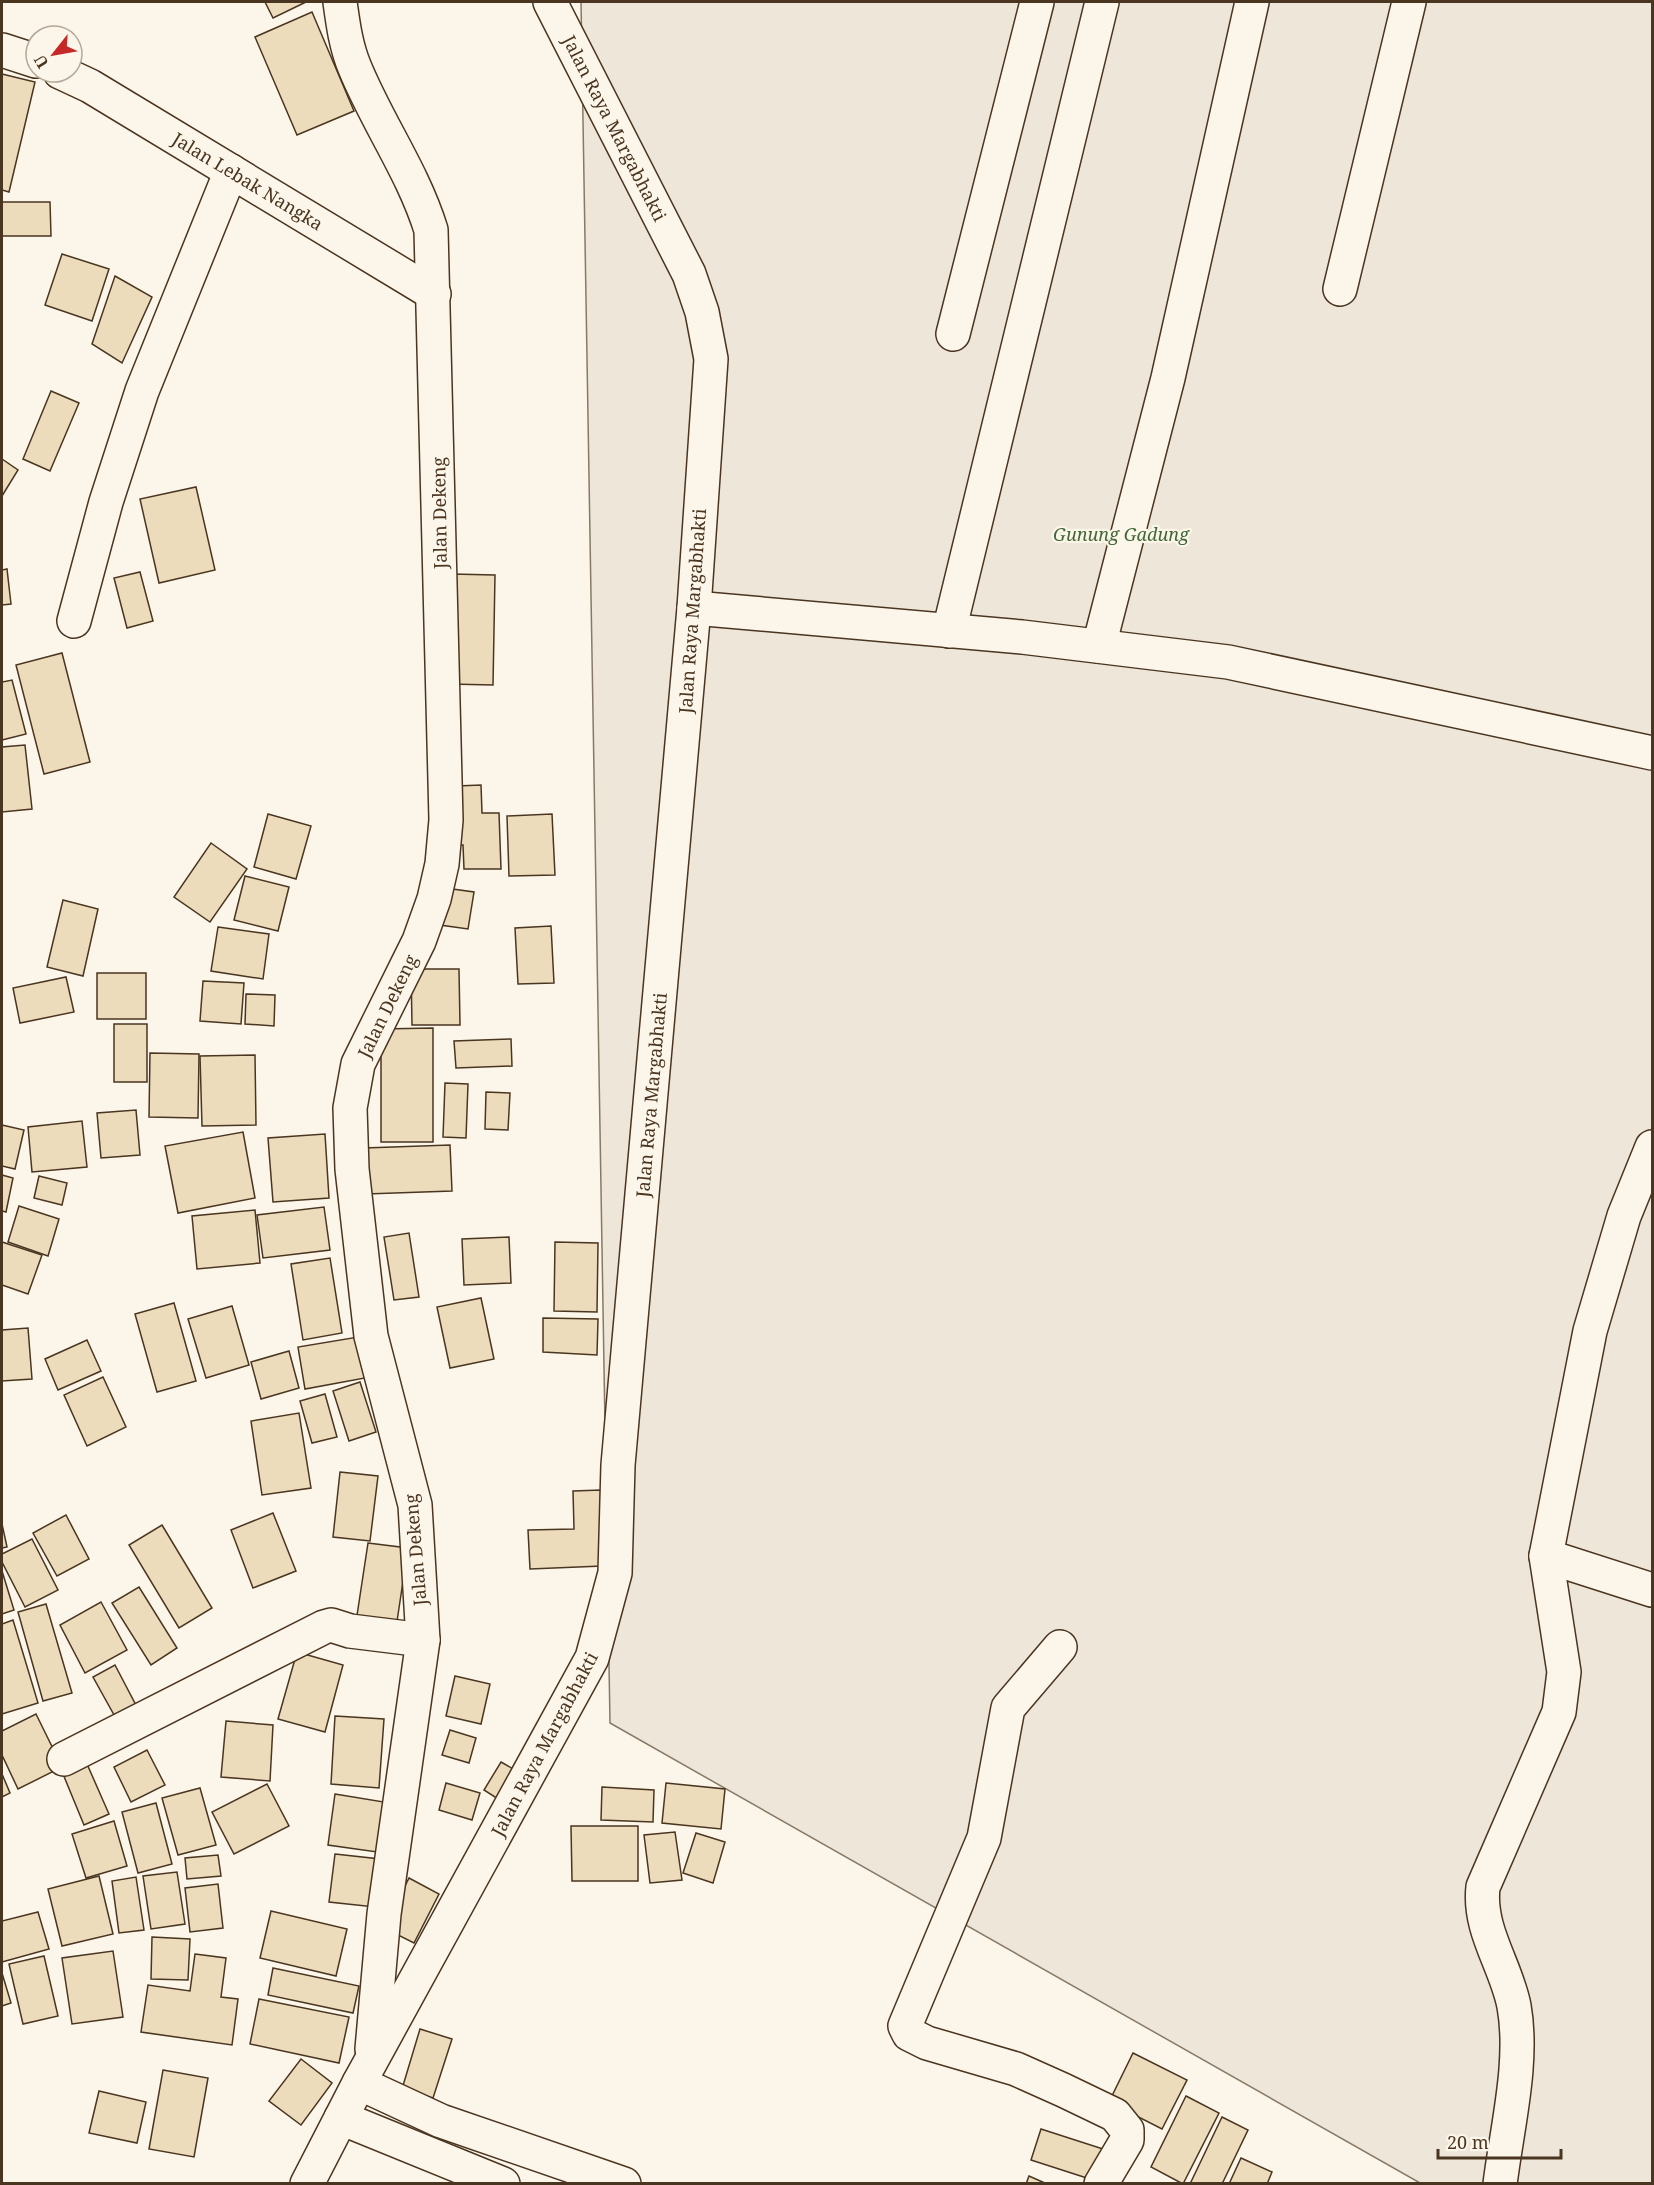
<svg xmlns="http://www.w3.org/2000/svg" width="1654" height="2185" font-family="'Noto Serif',serif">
<rect width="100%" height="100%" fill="#fbf6e9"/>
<!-- green -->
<path fill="#ede6d9" stroke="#887966" stroke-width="1.5" d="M 581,2 L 1652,2 L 1652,2183 L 1420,2183 L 610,1723 Z"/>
<!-- building -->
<g fill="#ecdcbc" stroke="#4a3520" stroke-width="1.5">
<path d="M 265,2 L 306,2 L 273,18 Z"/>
<path d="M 312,12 L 354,111 L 297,135 L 255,37 Z"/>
<path d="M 2,74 L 35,82 L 9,192 L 2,190 Z"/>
<path d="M 2,202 L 50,202 L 51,236 L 2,236 Z"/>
<path d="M 62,254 L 109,269 L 92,321 L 45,305 Z"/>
<path d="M 115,276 L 152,297 L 122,363 L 92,344 Z"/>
<path d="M 51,391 L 79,403 L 50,471 L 23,459 Z"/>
<path d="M 2,459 L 18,470 L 2,496 Z"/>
<path d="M 196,487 L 215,570 L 159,583 L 140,499 Z"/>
<path d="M 7,569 L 11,604 L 2,605 L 2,570 Z"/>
<path d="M 140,572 L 153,621 L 127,628 L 114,578 Z"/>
<path d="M 451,574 L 495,575 L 493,685 L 449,684 Z"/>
<path d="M 62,653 L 90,762 L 44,774 L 16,665 Z"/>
<path d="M 12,680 L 26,734 L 2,740 L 2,682 Z"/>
<path d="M 25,745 L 32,809 L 2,812 L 2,747 Z"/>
<path d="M 481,785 L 482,813 L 499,813 L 501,869 L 464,869 L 463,845 L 458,845 L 457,786 Z"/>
<path d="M 268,814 L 311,826 L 296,879 L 254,867 Z"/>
<path d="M 552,814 L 555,875 L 509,876 L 507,816 Z"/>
<path d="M 211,843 L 247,869 L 210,922 L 174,897 Z"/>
<path d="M 245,876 L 289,887 L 278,931 L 234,920 Z"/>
<path d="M 445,888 L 474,892 L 468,929 L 440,925 Z"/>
<path d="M 63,900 L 98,909 L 83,976 L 47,967 Z"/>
<path d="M 551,926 L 554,983 L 518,984 L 515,928 Z"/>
<path d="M 218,927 L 269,934 L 263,979 L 211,971 Z"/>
<path d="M 411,969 L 459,969 L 460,1025 L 412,1025 Z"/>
<rect x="97" y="973" width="49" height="46"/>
<path d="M 66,977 L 74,1012 L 20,1023 L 13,988 Z"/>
<path d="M 203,981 L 244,983 L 241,1024 L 200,1021 Z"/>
<path d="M 246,994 L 275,995 L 274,1026 L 245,1024 Z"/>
<rect x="114" y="1024" width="33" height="58"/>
<path d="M 433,1028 L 433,1142 L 381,1142 L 381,1029 Z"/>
<path d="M 511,1039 L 512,1066 L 456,1068 L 454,1041 Z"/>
<path d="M 150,1053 L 199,1054 L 198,1118 L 149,1117 Z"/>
<path d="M 255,1055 L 256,1125 L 202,1126 L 200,1056 Z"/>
<path d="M 445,1083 L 468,1084 L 466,1138 L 443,1137 Z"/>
<path d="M 486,1092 L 510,1093 L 508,1130 L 485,1129 Z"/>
<path d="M 136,1110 L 140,1155 L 101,1158 L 97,1113 Z"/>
<path d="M 82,1121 L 87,1167 L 32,1172 L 28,1127 Z"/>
<path d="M 2,1125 L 24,1130 L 15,1169 L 2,1166 Z"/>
<path d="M 243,1132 L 255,1198 L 178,1213 L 165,1146 Z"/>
<path d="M 325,1134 L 329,1198 L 273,1202 L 268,1138 Z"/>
<path d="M 450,1145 L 452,1191 L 366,1194 L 364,1148 Z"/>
<path d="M 2,1175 L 13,1178 L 6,1212 L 2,1211 Z"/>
<path d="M 39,1176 L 67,1183 L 62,1205 L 34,1198 Z"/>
<path d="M 19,1206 L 59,1219 L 48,1256 L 8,1242 Z"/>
<path d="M 324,1207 L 330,1250 L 263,1258 L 257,1215 Z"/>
<path d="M 255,1210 L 260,1263 L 197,1269 L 192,1216 Z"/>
<path d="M 409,1233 L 419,1297 L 394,1300 L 384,1237 Z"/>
<path d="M 509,1237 L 511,1283 L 464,1285 L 462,1239 Z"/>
<path d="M 2,1242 L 42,1255 L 28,1294 L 2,1285 Z"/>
<path d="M 555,1242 L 598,1243 L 597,1312 L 554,1311 Z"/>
<path d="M 330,1258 L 342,1333 L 303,1340 L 291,1264 Z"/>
<path d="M 481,1298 L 494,1359 L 450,1368 L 437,1307 Z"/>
<path d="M 174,1303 L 196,1381 L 157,1392 L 135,1314 Z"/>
<path d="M 232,1306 L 249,1365 L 206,1378 L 188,1319 Z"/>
<path d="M 543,1318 L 598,1319 L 597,1355 L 543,1352 Z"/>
<path d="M 28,1328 L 32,1379 L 2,1381 L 2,1330 Z"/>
<path d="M 358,1337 L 365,1378 L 305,1389 L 298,1347 Z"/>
<path d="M 87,1340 L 101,1371 L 58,1390 L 45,1359 Z"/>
<path d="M 289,1351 L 299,1388 L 261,1399 L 251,1362 Z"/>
<path d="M 103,1377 L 126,1427 L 87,1446 L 64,1395 Z"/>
<path d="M 360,1382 L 376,1432 L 349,1441 L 333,1391 Z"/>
<path d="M 325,1394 L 337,1437 L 312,1443 L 300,1401 Z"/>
<path d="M 299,1413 L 311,1488 L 262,1495 L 251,1421 Z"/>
<path d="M 340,1472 L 378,1476 L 370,1541 L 333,1537 Z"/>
<path d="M 601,1490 L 602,1566 L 530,1569 L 528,1530 L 574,1529 L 573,1491 Z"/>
<path d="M 273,1513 L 296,1571 L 253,1588 L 231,1530 Z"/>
<path d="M 66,1515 L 89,1559 L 57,1576 L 33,1533 Z"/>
<path d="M 2,1524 L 7,1547 L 2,1548 Z"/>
<path d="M 162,1525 L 212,1608 L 179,1628 L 129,1545 Z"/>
<path d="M 32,1539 L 58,1590 L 25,1607 L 2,1562 L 2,1554 Z"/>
<path d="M 368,1543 L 408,1548 L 396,1628 L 356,1622 Z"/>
<path d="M 2,1571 L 14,1610 L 2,1614 Z"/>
<path d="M 139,1587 L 177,1648 L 151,1665 L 112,1603 Z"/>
<path d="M 101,1602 L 127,1650 L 85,1673 L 60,1625 Z"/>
<path d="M 46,1604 L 72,1693 L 43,1701 L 18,1612 Z"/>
<path d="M 13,1620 L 38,1703 L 2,1714 L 2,1624 Z"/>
<path d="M 297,1652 L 343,1665 L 325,1732 L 278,1719 Z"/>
<path d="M 115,1665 L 139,1711 L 118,1722 L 93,1677 Z"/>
<path d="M 455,1676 L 490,1684 L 481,1724 L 446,1716 Z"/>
<path d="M 36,1714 L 62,1767 L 18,1789 L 2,1755 L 2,1731 Z"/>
<path d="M 335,1716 L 384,1719 L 379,1788 L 331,1784 Z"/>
<path d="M 226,1721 L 273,1725 L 270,1781 L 221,1777 Z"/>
<path d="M 450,1730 L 476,1738 L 469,1763 L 442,1755 Z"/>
<path d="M 147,1750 L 165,1785 L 131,1802 L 114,1767 Z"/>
<path d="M 501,1762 L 515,1770 L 498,1799 L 484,1790 Z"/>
<path d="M 87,1764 L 109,1814 L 84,1825 L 63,1774 Z"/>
<path d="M 2,1774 L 10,1793 L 2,1797 Z"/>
<path d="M 446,1783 L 480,1793 L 472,1820 L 439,1810 Z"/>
<path d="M 666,1783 L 725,1789 L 721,1829 L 662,1823 Z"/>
<path d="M 267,1784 L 289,1826 L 234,1854 L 212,1812 Z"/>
<path d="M 602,1787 L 654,1790 L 653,1822 L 601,1820 Z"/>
<path d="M 200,1788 L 216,1845 L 178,1855 L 162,1798 Z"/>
<path d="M 335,1794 L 384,1802 L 377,1852 L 328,1845 Z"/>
<path d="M 156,1803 L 172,1864 L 138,1873 L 122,1812 Z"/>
<path d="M 114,1821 L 127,1866 L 86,1878 L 72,1834 Z"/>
<path d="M 571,1826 L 638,1826 L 638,1881 L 572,1881 Z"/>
<path d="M 675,1832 L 682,1880 L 650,1883 L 644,1835 Z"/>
<path d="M 696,1833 L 725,1842 L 713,1883 L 683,1873 Z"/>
<path d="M 335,1854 L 380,1859 L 375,1907 L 329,1902 Z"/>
<path d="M 218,1855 L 221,1876 L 187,1879 L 185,1858 Z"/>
<path d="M 177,1872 L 185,1924 L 151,1929 L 143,1876 Z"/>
<path d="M 99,1876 L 113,1934 L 62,1946 L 48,1889 Z"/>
<path d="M 136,1877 L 144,1930 L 119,1933 L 112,1881 Z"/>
<path d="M 409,1878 L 439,1894 L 414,1943 L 384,1928 Z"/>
<path d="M 218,1884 L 223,1928 L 190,1932 L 185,1888 Z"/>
<path d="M 271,1911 L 347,1929 L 336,1976 L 260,1958 Z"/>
<path d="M 38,1912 L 49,1949 L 2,1962 L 2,1921 Z"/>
<path d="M 152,1937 L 190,1939 L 188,1980 L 151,1979 Z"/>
<path d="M 113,1951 L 123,2017 L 72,2024 L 62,1958 Z"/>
<path d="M 195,1954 L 226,1958 L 221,1997 L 238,1999 L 232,2045 L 141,2032 L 148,1985 L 190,1991 Z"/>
<path d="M 44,1956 L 58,2016 L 23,2024 L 9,1964 Z"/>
<path d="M 273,1968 L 359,1986 L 353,2013 L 268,1995 Z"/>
<path d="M 2,1973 L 11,2003 L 2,2006 Z"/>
<path d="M 259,1999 L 349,2017 L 339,2063 L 250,2044 Z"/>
<path d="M 420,2029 L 452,2039 L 433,2098 L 402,2089 Z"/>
<path d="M 1133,2053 L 1187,2080 L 1162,2129 L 1109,2102 Z"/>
<path d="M 301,2059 L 332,2083 L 301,2125 L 269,2101 Z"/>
<path d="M 163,2070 L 208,2078 L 194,2157 L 149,2149 Z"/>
<path d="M 99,2091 L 146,2102 L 137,2143 L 89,2133 Z"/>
<path d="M 1186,2096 L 1219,2113 L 1183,2184 L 1151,2167 Z"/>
<path d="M 1222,2117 L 1248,2130 L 1222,2184 L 1190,2184 Z"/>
<path d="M 1041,2129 L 1103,2149 L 1093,2180 L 1031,2160 Z"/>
<path d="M 1241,2158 L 1272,2172 L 1267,2184 L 1229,2184 Z"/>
<path d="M 1029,2176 L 1047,2184 L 1026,2184 Z"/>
</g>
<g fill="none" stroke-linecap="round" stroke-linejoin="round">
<defs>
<g id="minor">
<path d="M 340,2 C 343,24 346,47 355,68 C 378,124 413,172 431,230 L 446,820 L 442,864 L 434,899 L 419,941 L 358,1064 L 350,1108 L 352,1169 L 371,1336 L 415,1505 L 423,1640 L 384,1914 L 372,2049"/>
<path d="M 2,50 L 36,61"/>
<path d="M 60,72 L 90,86 L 434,294"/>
<path d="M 1340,289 L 1409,2"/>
<path d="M 953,334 L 1037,2"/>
<path d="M 694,608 L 1022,637 L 1228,662 L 1652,753"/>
<path d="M 74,621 L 106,502 L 142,391 L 231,171"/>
<path d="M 949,631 L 1102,2"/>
<path d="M 1099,646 L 1168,378 L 1252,2"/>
<path d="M 1546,1556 L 1652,1590"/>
<path d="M 1060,1647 L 1008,1708 L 984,1838 L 905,2026 L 909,2034 L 927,2043 L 1016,2069 L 1063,2090 L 1115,2115 L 1127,2130 L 1127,2140 L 1101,2184"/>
<path d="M 64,1759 L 324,1627 L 331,1625 L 350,1631 L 423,1640"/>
<path d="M 359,2083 L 441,2121 L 624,2184"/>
<path d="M 341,2118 L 503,2184"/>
<path d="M 307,2184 L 359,2083 L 592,1658 L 615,1573 L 618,1465 L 694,608 L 711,359 L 702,312 L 689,274 L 550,2"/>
<path d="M 1500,2184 C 1507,2127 1524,2062 1514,2006 C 1506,1965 1478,1930 1483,1887 L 1559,1712 L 1564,1672 L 1546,1556 L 1590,1331 L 1624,1216 L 1652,1147"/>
</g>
</defs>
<!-- minor casing -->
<use href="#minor" stroke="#4a3520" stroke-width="36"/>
<!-- minor -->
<use href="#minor" stroke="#fbf6e9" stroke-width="33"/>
</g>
<g text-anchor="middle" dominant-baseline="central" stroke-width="4.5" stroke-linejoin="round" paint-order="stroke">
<!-- street labels -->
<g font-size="18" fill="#4a3520" stroke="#fbf6e9">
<text transform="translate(615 128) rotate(63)">Jalan Raya Margabhakti</text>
<text transform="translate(248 181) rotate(31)">Jalan Lebak Nangka</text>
<text transform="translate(439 513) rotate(-91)">Jalan Dekeng</text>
<text transform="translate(692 611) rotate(-86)">Jalan Raya Margabhakti</text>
<text transform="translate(387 1006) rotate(-64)">Jalan Dekeng</text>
<text transform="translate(651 1095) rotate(-85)">Jalan Raya Margabhakti</text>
<text transform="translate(415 1550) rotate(-95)">Jalan Dekeng</text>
<text transform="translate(544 1744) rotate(-62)">Jalan Raya Margabhakti</text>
</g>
<!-- park labels -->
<g font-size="18" font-style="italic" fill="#436837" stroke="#fbf6e9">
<text x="1121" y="534">Gunung Gadung</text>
</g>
</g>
<!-- border -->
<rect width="1654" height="2185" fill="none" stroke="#4a3520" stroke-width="6"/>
<!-- north arrow -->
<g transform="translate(54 54) rotate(239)"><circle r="28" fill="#fbf6e9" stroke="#b4a999" stroke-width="1.5"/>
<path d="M0-4.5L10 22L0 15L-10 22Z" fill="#c62828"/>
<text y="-9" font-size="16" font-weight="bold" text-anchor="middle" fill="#4a3520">U</text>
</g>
<!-- scale -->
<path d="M1438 2149v9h123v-9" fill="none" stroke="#4a3520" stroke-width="3"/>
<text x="1447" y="2149" font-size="18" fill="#4a3520" stroke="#fbf6e9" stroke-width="4.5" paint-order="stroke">20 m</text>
</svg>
